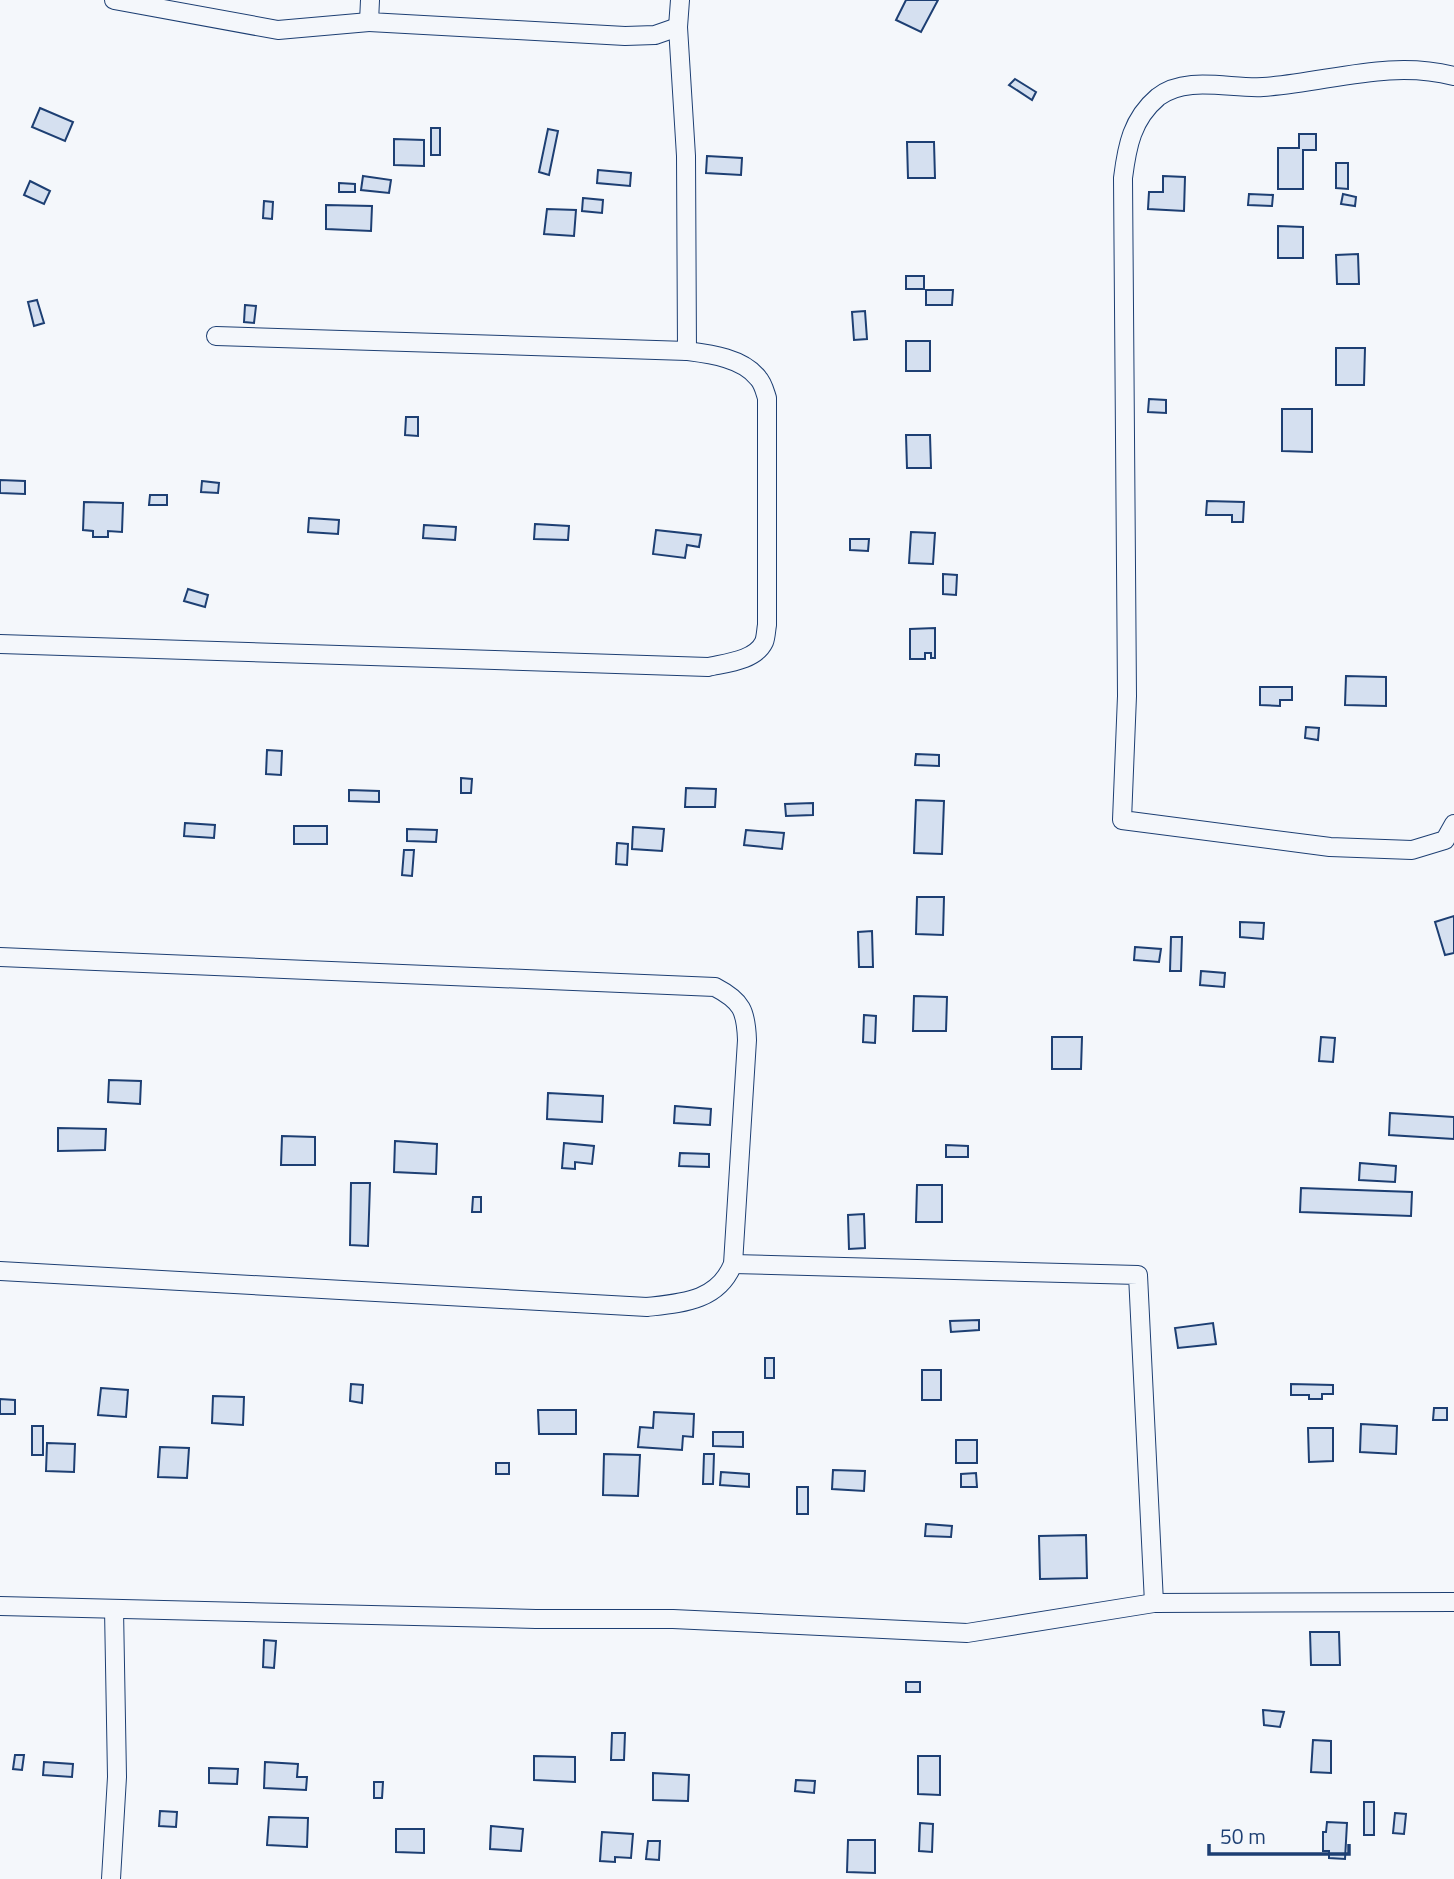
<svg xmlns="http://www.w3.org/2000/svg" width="1454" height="1879" font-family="'Titillium Web',sans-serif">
<rect width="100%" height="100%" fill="#f4f7fb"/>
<!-- building -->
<g fill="#d5e0f0" stroke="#1d3f73" stroke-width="2">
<path d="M 906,0 L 938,0 L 921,32 L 896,20 Z"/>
<path d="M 1015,79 L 1036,92 L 1032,100 L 1009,85 Z"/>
<path d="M 40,108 L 73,122 L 65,141 L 32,127 Z"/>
<rect x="431" y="128" width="9" height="27"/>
<path d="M 548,129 L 558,131 L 549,175 L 539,172 Z"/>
<path d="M 1299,134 L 1316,134 L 1316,150 L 1303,150 L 1303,189 L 1278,189 L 1278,148 L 1299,148 Z"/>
<path d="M 394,139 L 424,140 L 424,166 L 394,165 Z"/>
<path d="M 907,142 L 934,142 L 935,178 L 908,178 Z"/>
<path d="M 707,156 L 742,158 L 741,175 L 706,173 Z"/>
<path d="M 1336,163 L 1348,163 L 1348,189 L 1336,188 Z"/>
<path d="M 598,170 L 631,173 L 630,186 L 597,183 Z"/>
<path d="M 363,176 L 391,180 L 389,193 L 361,190 Z"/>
<path d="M 1163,176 L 1185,177 L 1184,211 L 1148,209 L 1149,192 L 1163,192 Z"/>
<path d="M 30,181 L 50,191 L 44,204 L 24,195 Z"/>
<path d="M 339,183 L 355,184 L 355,192 L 339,192 Z"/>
<path d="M 1249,194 L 1273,195 L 1272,206 L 1248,205 Z"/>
<path d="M 1343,194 L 1356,197 L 1355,206 L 1341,204 Z"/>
<path d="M 583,198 L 603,200 L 602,213 L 582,211 Z"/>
<path d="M 264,201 L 273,202 L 272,219 L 263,218 Z"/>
<path d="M 326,205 L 372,206 L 371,231 L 326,229 Z"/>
<path d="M 547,209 L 576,210 L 574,236 L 544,234 Z"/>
<path d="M 1278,226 L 1303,227 L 1303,258 L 1278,258 Z"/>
<path d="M 1358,254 L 1359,284 L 1337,284 L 1336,255 Z"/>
<rect x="906" y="276" width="18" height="13"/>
<path d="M 926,290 L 953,290 L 952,305 L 926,305 Z"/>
<path d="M 37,300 L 44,323 L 34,326 L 28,302 Z"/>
<path d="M 245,305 L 256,306 L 254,323 L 244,322 Z"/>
<path d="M 865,311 L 867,339 L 854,340 L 852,312 Z"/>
<rect x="906" y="341" width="24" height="30"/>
<path d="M 1336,348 L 1365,348 L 1364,385 L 1336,385 Z"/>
<path d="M 1149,399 L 1166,400 L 1166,413 L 1148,412 Z"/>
<path d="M 1282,409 L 1312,409 L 1312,452 L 1282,451 Z"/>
<path d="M 406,417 L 418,417 L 418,436 L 405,435 Z"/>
<path d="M 906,435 L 930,435 L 931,468 L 907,468 Z"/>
<path d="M 0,480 L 25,481 L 25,494 L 0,493 Z"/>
<path d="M 202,481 L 219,483 L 218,493 L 201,492 Z"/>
<path d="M 150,495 L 167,495 L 167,505 L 149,505 Z"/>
<path d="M 1207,501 L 1244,502 L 1243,522 L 1232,522 L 1232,515 L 1206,515 Z"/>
<path d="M 84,502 L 123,503 L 122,532 L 108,531 L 108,537 L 93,537 L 93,531 L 83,530 Z"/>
<path d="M 309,518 L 339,520 L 338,534 L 308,532 Z"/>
<path d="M 535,524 L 569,526 L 568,540 L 534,539 Z"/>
<path d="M 424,525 L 456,527 L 455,540 L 423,538 Z"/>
<path d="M 656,530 L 701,535 L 699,547 L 687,545 L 685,558 L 653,554 Z"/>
<path d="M 911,532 L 935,533 L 933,564 L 909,563 Z"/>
<path d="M 850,539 L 869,539 L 868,551 L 850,550 Z"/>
<path d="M 943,574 L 957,575 L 956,595 L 943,594 Z"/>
<path d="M 188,589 L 208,595 L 205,607 L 184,601 Z"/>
<path d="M 935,628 L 935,658 L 931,658 L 931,653 L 925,653 L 925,659 L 910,659 L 910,629 Z"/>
<path d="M 1346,676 L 1386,677 L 1386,706 L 1345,705 Z"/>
<path d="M 1260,687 L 1292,687 L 1292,700 L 1280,700 L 1280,706 L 1260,705 Z"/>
<path d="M 1306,727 L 1319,728 L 1318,740 L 1305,738 Z"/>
<path d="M 267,750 L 282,751 L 281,775 L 266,774 Z"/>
<path d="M 916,754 L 939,755 L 939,766 L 915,765 Z"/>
<path d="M 461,778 L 472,779 L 471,793 L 461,793 Z"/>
<path d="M 686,788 L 716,789 L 715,807 L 685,807 Z"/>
<path d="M 349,790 L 379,791 L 379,802 L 349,801 Z"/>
<path d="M 916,800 L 944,801 L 942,854 L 914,853 Z"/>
<path d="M 813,803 L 813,815 L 786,816 L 785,804 Z"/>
<path d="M 185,823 L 215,825 L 214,838 L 184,836 Z"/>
<rect x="294" y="826" width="33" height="18"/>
<path d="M 633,827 L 664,829 L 662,851 L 632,849 Z"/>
<path d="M 407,829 L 437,830 L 436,842 L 407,841 Z"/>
<path d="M 746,830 L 784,833 L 782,849 L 744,845 Z"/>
<path d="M 617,843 L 628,844 L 627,865 L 616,864 Z"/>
<path d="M 404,850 L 414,850 L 412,876 L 402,875 Z"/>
<path d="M 917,897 L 944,897 L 943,935 L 916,934 Z"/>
<path d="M 1454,916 L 1454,953 L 1445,955 L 1435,922 Z"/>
<path d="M 1240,922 L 1264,923 L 1263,939 L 1240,937 Z"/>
<path d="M 872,931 L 873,967 L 859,967 L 858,932 Z"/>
<path d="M 1171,937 L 1182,937 L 1181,971 L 1170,971 Z"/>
<path d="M 1135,947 L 1161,949 L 1159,962 L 1134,960 Z"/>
<path d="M 1201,971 L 1225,973 L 1224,987 L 1200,985 Z"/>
<path d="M 914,996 L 947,997 L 946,1031 L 913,1031 Z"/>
<path d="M 864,1015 L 876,1016 L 875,1043 L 863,1042 Z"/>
<path d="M 1052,1037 L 1082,1037 L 1081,1069 L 1052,1069 Z"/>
<path d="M 1321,1037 L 1335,1038 L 1333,1062 L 1319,1061 Z"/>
<path d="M 109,1080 L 141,1081 L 140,1104 L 108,1102 Z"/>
<path d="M 548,1093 L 603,1096 L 602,1122 L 547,1119 Z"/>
<path d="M 675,1106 L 711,1109 L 710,1125 L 674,1123 Z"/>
<path d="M 1390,1113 L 1454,1117 L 1454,1139 L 1389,1135 Z"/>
<path d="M 58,1128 L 106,1129 L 105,1150 L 58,1151 Z"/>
<path d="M 282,1136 L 315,1137 L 315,1165 L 281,1165 Z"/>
<path d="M 395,1141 L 437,1144 L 436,1174 L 394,1172 Z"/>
<path d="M 564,1143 L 594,1146 L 592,1164 L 575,1162 L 575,1169 L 562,1168 Z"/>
<path d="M 946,1145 L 968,1146 L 968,1157 L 946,1157 Z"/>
<path d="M 680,1153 L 709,1154 L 709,1167 L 679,1166 Z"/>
<path d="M 1360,1163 L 1396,1166 L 1395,1182 L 1359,1180 Z"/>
<path d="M 351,1183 L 370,1183 L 368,1246 L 350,1245 Z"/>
<path d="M 917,1185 L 942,1185 L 942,1222 L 916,1222 Z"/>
<path d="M 1301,1188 L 1412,1192 L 1411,1216 L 1300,1212 Z"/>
<path d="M 473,1197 L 481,1197 L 481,1212 L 472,1212 Z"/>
<path d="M 864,1214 L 865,1248 L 849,1249 L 848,1215 Z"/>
<path d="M 979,1320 L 979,1330 L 951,1332 L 950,1321 Z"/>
<path d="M 1213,1323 L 1216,1344 L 1178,1348 L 1175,1328 Z"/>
<rect x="765" y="1358" width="9" height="20"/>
<rect x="922" y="1370" width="19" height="30"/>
<path d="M 351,1384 L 363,1385 L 362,1403 L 350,1401 Z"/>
<path d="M 1291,1384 L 1333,1385 L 1333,1394 L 1322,1394 L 1322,1399 L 1309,1399 L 1309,1395 L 1291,1395 Z"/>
<path d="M 101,1388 L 128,1390 L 126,1417 L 98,1415 Z"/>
<path d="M 213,1396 L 244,1397 L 243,1425 L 212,1423 Z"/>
<path d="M 0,1399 L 15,1400 L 15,1414 L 0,1414 Z"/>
<path d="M 1434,1408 L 1447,1408 L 1447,1420 L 1433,1420 Z"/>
<path d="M 538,1410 L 576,1410 L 576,1434 L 539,1434 Z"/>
<path d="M 654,1412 L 694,1414 L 693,1437 L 683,1436 L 682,1450 L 638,1447 L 640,1427 L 653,1428 Z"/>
<path d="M 1361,1424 L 1397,1426 L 1396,1454 L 1360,1452 Z"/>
<rect x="32" y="1426" width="11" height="29"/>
<path d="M 1308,1428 L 1333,1428 L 1333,1461 L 1309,1462 Z"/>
<path d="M 713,1432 L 743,1432 L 743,1447 L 713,1446 Z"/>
<rect x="956" y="1440" width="21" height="23"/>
<path d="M 47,1443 L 75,1444 L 74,1472 L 46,1471 Z"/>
<path d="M 160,1447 L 189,1448 L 187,1478 L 158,1477 Z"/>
<path d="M 604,1454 L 640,1455 L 638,1496 L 603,1495 Z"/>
<path d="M 704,1454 L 714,1454 L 713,1484 L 703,1484 Z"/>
<rect x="496" y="1463" width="13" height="11"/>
<path d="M 833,1470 L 865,1471 L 864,1491 L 832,1489 Z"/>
<path d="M 721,1472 L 749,1474 L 749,1487 L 720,1485 Z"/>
<path d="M 976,1473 L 977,1487 L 961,1487 L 961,1474 Z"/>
<rect x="797" y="1487" width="11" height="27"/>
<path d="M 926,1524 L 952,1526 L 951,1537 L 925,1536 Z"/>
<path d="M 1086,1535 L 1087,1578 L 1040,1579 L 1039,1536 Z"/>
<path d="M 1310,1632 L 1339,1632 L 1340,1665 L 1311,1665 Z"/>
<path d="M 264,1640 L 276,1641 L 274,1668 L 263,1667 Z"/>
<rect x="906" y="1682" width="14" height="10"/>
<path d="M 1263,1710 L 1284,1712 L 1280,1727 L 1264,1725 Z"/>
<path d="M 612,1733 L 625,1733 L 624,1760 L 611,1760 Z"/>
<path d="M 1313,1740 L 1331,1741 L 1331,1773 L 1311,1772 Z"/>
<path d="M 15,1755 L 24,1755 L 22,1770 L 13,1769 Z"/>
<path d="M 534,1756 L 575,1757 L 575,1782 L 534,1780 Z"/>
<path d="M 918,1756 L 940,1756 L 940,1795 L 918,1794 Z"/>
<path d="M 44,1762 L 73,1764 L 72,1777 L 43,1775 Z"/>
<path d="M 265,1762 L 298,1764 L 297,1777 L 307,1777 L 306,1790 L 264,1788 Z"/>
<path d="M 209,1768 L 238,1769 L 237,1784 L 209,1783 Z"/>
<path d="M 653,1773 L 689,1775 L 688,1801 L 653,1800 Z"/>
<path d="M 796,1780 L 815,1781 L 814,1793 L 795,1791 Z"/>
<path d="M 374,1782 L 383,1782 L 382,1798 L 374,1798 Z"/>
<rect x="1364" y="1802" width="10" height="33"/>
<path d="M 160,1811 L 177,1812 L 176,1827 L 159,1826 Z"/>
<path d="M 1395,1813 L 1406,1814 L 1404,1834 L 1393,1833 Z"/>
<path d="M 269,1817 L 308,1818 L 307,1847 L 267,1845 Z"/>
<path d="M 1327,1822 L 1347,1823 L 1345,1859 L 1329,1858 L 1329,1851 L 1323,1851 L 1323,1832 L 1326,1832 Z"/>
<path d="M 920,1823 L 933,1824 L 932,1852 L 919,1851 Z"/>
<path d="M 491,1826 L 523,1829 L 521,1851 L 490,1849 Z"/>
<path d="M 396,1829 L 424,1829 L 424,1853 L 396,1852 Z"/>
<path d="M 602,1832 L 633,1834 L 631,1858 L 615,1857 L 615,1862 L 600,1861 Z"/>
<path d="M 848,1840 L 875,1840 L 875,1873 L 847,1872 Z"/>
<path d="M 648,1841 L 660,1841 L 659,1860 L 646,1859 Z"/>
</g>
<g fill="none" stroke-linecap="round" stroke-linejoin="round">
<defs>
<g id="street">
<path d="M 114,0 L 278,30 L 369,22"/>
<path d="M 370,0 L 369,22 L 625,36 L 655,35 L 678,27"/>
<path d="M 680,0 L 678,27 L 686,156 L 687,351"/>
<path d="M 1454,76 C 1388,59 1327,83 1263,87 C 1230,89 1186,75 1158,97 C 1132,119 1127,146 1123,178 L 1127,696 L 1122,820 L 1330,847 L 1412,850 L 1445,840 L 1454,824"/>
<path d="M 0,644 L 708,667 C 725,663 755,661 764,642 C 766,637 766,630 767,625 L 767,398 C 765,392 763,383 758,378 C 743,358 710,354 687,351 L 216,336"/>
<path d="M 0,957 L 715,987 C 742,1001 746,1011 747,1040 L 733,1264 C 718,1301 683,1303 647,1307 L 0,1271"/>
<path d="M 733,1264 L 1138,1275 L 1154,1603"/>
<path d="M 0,1606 L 536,1619 L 673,1619 L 967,1633 L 1154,1603 L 1454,1602"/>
<path d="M 111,1879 L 117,1777 L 114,1609"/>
</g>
</defs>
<!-- street casing -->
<use href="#street" stroke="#1d3f73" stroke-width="20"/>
<!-- street -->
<use href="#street" stroke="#f4f7fb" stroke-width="18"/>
</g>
<!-- scale -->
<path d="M1209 1844v10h140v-10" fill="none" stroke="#1d3f73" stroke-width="3.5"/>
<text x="1220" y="1844" font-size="21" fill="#1d3f73" stroke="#f4f7fb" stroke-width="5" paint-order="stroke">50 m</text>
</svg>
